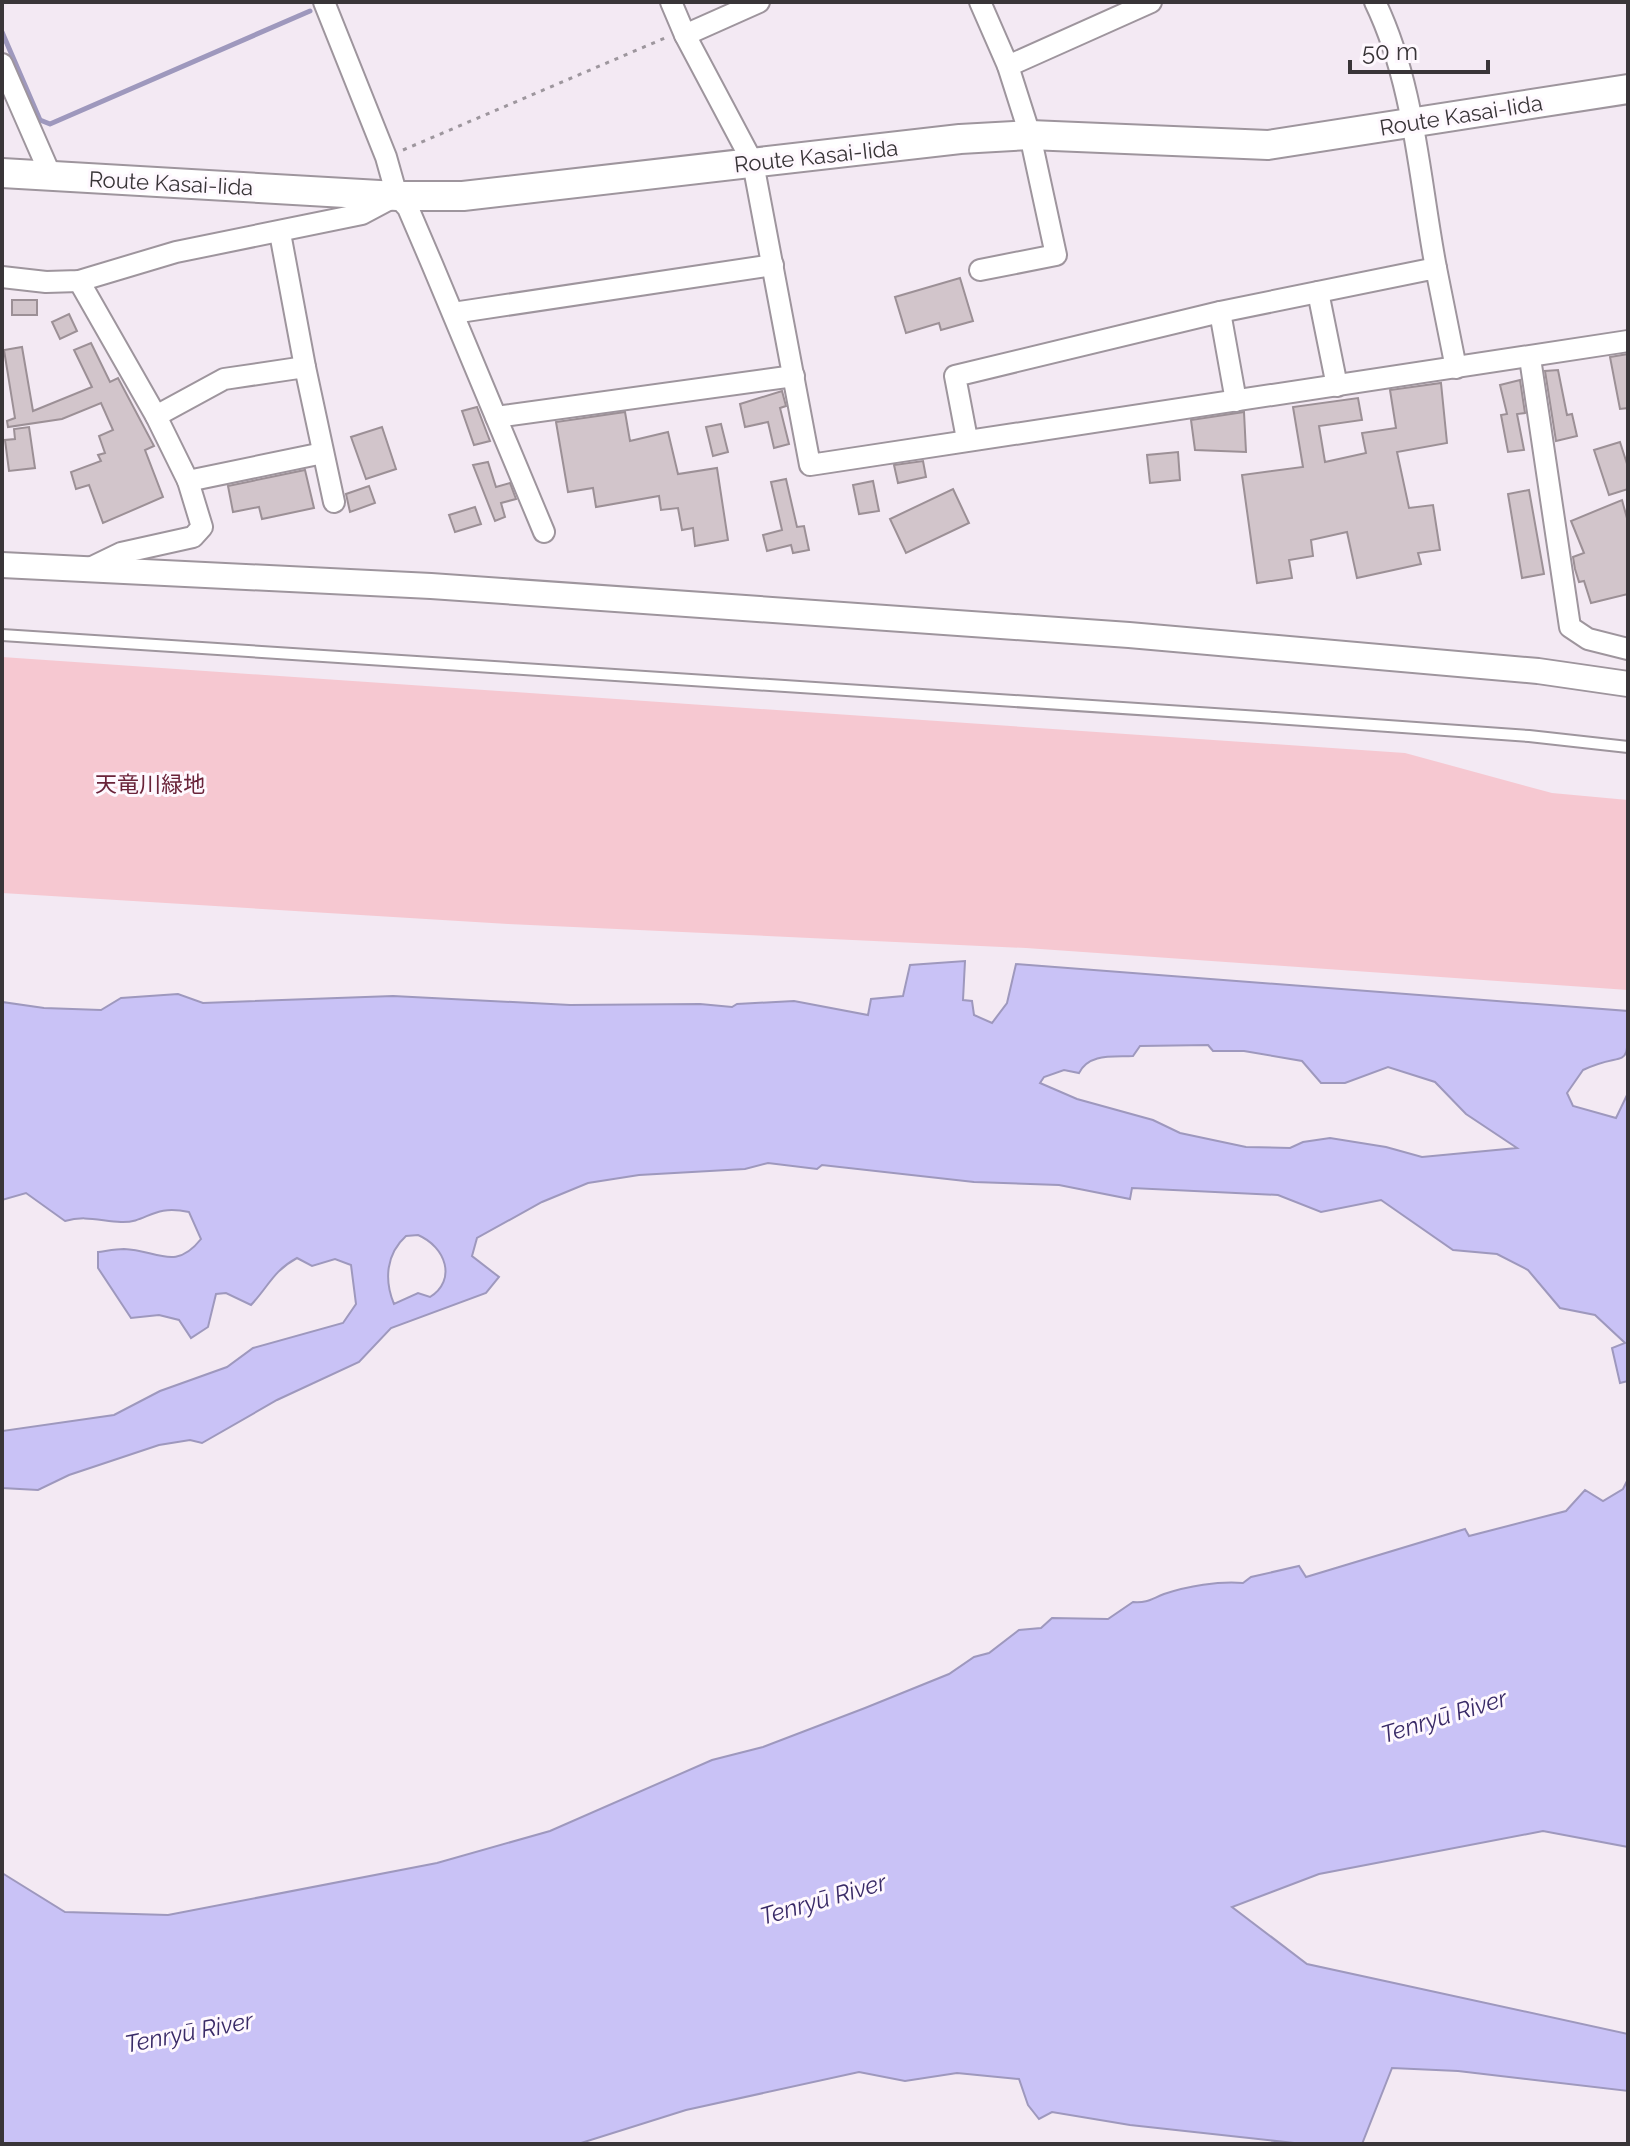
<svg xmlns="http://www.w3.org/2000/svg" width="1630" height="2146" font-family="Raleway,'Noto Sans JP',sans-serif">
<rect width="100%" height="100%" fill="#f3e9f3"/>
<!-- green -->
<path fill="#f6c8d1" d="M 2,657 L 1405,753 L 1552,793 L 1628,800 L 1628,990 L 1026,948 L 508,924 L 2,893 Z"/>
<!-- water -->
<g fill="#c9c2f6" stroke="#9e98bd" stroke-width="2" fill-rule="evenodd">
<path d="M 965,961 L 963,1000 L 972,1001 L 974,1015 L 992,1023 L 1007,1003 L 1016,964 L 1628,1011 C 1628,1077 1629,1048 1583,1070 L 1567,1093 L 1573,1106 L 1616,1118 L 1628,1093 L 1628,1381 L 1620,1383 L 1612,1348 L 1625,1343 L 1595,1315 L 1560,1308 L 1528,1270 L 1497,1254 L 1453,1250 L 1381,1200 L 1321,1212 L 1278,1195 L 1132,1188 L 1130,1199 L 1059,1185 L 974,1182 L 822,1165 L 817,1169 L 768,1163 L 745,1169 L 639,1175 L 588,1183 L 542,1202 L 477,1238 L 472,1256 L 499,1277 L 486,1293 L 391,1328 L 359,1362 L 277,1400 L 202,1443 L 190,1440 L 159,1445 L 69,1475 L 38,1490 L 2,1488 L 2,1431 L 114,1415 L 160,1391 L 227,1367 L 253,1348 L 343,1323 L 356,1304 L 351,1265 L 335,1259 L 312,1266 L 297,1258 C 273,1271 269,1286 251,1305 L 226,1293 L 216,1294 L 208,1327 L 191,1338 L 179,1320 L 159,1315 L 131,1318 L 98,1268 L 98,1252 C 106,1251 116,1249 124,1249 C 157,1250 175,1272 201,1239 L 189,1212 C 151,1204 148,1223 121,1222 C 101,1221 85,1215 65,1221 L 26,1193 L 2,1200 L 2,1002 L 44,1008 L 101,1010 L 121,998 L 178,994 L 203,1003 L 393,996 L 570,1005 L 700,1004 L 732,1007 L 737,1004 L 794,1001 L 868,1015 L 871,999 L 903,996 L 910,965 ZM 1208,1045 L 1213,1051 L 1244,1051 L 1302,1061 L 1321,1083 L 1345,1083 L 1388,1067 L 1435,1082 L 1466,1114 L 1517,1148 L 1422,1157 L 1386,1147 L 1330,1138 L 1303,1142 L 1290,1148 L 1246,1147 L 1180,1133 L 1153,1120 L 1077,1099 L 1040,1083 L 1044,1077 L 1064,1070 L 1079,1073 C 1089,1053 1113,1057 1133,1056 L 1140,1046 ZM 418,1235 C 446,1247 457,1280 430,1297 L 418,1293 L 394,1304 C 384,1280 386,1254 406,1236 Z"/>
<path d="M 1628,1479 L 1628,1847 L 1543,1831 L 1319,1874 L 1232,1907 L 1307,1964 L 1628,2034 L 1628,2091 L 1458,2071 L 1392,2068 L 1362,2144 L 1303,2144 L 1130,2125 L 1052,2112 L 1039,2119 L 1028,2105 L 1019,2079 L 957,2073 L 905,2081 L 859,2072 L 686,2110 L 578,2144 L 2,2144 L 2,1873 L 65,1912 L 168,1915 L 437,1863 L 550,1831 L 712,1760 L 763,1747 L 865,1708 L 949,1674 L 974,1657 L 989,1653 L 1019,1630 L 1041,1628 L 1052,1618 L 1108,1619 L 1133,1602 C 1148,1603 1151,1599 1164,1594 C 1188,1586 1218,1581 1243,1583 L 1251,1577 L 1299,1566 L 1306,1577 L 1465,1529 L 1469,1536 L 1566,1511 L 1585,1490 L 1603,1501 L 1623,1489 Z"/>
</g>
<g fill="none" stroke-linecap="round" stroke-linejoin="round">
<!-- stream -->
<path stroke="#9e98bd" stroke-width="5" d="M 2,32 L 40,120 L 50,124 L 310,11"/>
</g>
<!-- building -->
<g fill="#d2c5cb" stroke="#9c9096" stroke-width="2">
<path d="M 960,278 L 973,321 L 941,330 L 939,323 L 906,333 L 895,297 Z"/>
<rect x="12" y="300" width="25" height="15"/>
<path d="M 69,314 L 77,331 L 60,339 L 52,322 Z"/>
<path d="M 91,343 L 110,382 L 118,378 L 154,446 L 145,450 L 163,497 L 103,523 L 89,485 L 76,489 L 71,472 L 101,461 L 98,455 L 105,453 L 99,436 L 113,430 L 101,403 L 62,419 L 8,427 L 7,421 L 15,418 L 4,350 L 22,347 L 33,411 L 92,387 L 74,350 Z"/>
<path d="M 1628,354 L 1628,408 L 1620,409 L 1610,357 Z"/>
<path d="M 1558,370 L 1567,415 L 1572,414 L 1577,436 L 1556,441 L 1545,371 Z"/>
<path d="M 1520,380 L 1525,413 L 1517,414 L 1524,450 L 1508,452 L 1501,415 L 1507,414 L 1500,385 Z"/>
<path d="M 1441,383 L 1447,443 L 1397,452 L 1409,508 L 1433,505 L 1440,550 L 1418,553 L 1421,564 L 1357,578 L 1347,532 L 1311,540 L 1313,556 L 1289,560 L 1292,578 L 1257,583 L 1242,475 L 1303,467 L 1293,407 L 1358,398 L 1362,420 L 1319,426 L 1325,462 L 1366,453 L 1362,433 L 1396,428 L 1390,390 Z"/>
<path d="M 782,391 L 786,406 L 780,408 L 789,444 L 774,448 L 768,422 L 745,427 L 740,404 Z"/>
<path d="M 477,407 L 490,441 L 474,445 L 462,411 Z"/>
<path d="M 625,412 L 630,441 L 668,432 L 678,474 L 717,468 L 728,540 L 695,546 L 693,528 L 682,530 L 678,508 L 661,510 L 659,496 L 596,507 L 593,488 L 568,492 L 556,422 Z"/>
<path d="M 1244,412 L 1246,452 L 1195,450 L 1191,420 Z"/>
<path d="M 721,424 L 728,452 L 713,456 L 706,427 Z"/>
<path d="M 29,427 L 35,468 L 9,471 L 5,440 L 15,439 L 14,429 Z"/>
<path d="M 382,427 L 396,469 L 366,479 L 351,437 Z"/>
<path d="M 1620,442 L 1628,467 L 1628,489 L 1609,495 L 1594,450 Z"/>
<path d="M 1178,452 L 1180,480 L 1150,483 L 1147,455 Z"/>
<path d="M 923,461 L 926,477 L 898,483 L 894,465 Z"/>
<path d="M 488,462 L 496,487 L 510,483 L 516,499 L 501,503 L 505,517 L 495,521 L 473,465 Z"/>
<path d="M 305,470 L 314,508 L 262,519 L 259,507 L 233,512 L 228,486 Z"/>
<path d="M 786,479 L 797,527 L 804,526 L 809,550 L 793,553 L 791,545 L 767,551 L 763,535 L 782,530 L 771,482 Z"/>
<path d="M 873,481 L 879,511 L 859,514 L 853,485 Z"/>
<path d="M 369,486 L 375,503 L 350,512 L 346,494 Z"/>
<path d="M 953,489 L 969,523 L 906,553 L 890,519 Z"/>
<path d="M 1529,490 L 1544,574 L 1522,578 L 1508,494 Z"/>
<path d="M 1622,500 L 1628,522 L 1628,594 L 1591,603 L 1584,581 L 1579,582 L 1575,569 L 1573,557 L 1584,553 L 1571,521 Z"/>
<path d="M 475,507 L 481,524 L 455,532 L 449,515 Z"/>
</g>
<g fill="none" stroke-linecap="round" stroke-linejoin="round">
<defs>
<path id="service" d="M 2,635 L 1275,718 L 1529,736 L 1628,747"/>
<g id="minor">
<path d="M 324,2 L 386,157 L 397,196 L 408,208 L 432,264 L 544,532"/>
<path d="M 671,2 L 685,35"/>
<path d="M 759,2 L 685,35 L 753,163 L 810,465 L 1628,341"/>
<path d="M 980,2 L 1008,66 L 1030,135 L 1056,255 L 980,270"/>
<path d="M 1375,2 C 1415,85 1419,179 1436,268"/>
<path d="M 2,64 L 51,176"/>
<path d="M 1008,66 L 1151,2"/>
<path d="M 280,233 L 305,367"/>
<path d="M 2,277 L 46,282 L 79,281 L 176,252 L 362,214 L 394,197"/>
<path d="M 79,281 L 156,416 L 224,379 L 305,367 L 334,502"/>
<path d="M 1318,292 L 1337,386"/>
<path d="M 1220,312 L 1236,401"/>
<path d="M 453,313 L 773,265"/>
<path d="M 1530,358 L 1570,627 L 1588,639 L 1628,649"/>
<path d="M 156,416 L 188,481 L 323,453"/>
<path d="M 496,417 L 794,376"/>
<path d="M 967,439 L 955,376 L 1220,312 L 1436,268 L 1456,368"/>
<path d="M 92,567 L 121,553 L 193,537 L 202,527 L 188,481"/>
</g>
<path id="tertiary" d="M 2,565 L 431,586 L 1129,635 L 1538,671 L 1628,684"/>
<path id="secondary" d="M 2,173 L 397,196 L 463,196 L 960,139 L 1030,135 L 1268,145 L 1628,89"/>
</defs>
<!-- service casing -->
<use href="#service" stroke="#9e959d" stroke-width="14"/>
<!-- minor casing -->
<use href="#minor" stroke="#9e959d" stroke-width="24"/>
<!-- tertiary casing -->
<use href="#tertiary" stroke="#9e959d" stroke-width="28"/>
<!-- secondary casing -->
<use href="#secondary" stroke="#9e959d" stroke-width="32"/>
<!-- path -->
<path stroke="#9d969d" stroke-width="3" stroke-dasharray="4 6" stroke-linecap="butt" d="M 403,150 L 665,38"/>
<!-- service -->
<use href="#service" stroke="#fff" stroke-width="10"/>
<!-- minor -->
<use href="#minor" stroke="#fff" stroke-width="20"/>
<!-- tertiary -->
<use href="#tertiary" stroke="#fff" stroke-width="24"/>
<!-- secondary -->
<use href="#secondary" stroke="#fff" stroke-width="28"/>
</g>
<g text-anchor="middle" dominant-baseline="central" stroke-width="6" stroke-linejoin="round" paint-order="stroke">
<!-- street labels -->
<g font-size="22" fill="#393538" stroke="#fef8fe">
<text transform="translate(1461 115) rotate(-9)">Route Kasai-Iida</text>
<text transform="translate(816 156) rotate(-6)">Route Kasai-Iida</text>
<text transform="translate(171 183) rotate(3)">Route Kasai-Iida</text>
</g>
<!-- park labels -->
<g font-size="22" fill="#6a2339" stroke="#fef8fe">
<text x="150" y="784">天竜川緑地</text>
</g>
<!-- water labels -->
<g font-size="24" font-style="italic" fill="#392a67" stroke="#fef8fe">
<text transform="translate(1444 1716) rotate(-17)">Tenryū River</text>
<text transform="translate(823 1899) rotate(-16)">Tenryū River</text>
<text transform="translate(189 2032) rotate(-11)">Tenryū River</text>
</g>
</g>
<!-- border -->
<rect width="1630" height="2146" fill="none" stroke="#393538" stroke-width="8"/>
<!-- scale -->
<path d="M1350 60v12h138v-12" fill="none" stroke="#393538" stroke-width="4"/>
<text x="1362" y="60" font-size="24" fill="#393538" stroke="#fef8fe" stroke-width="6" paint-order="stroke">50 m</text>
</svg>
